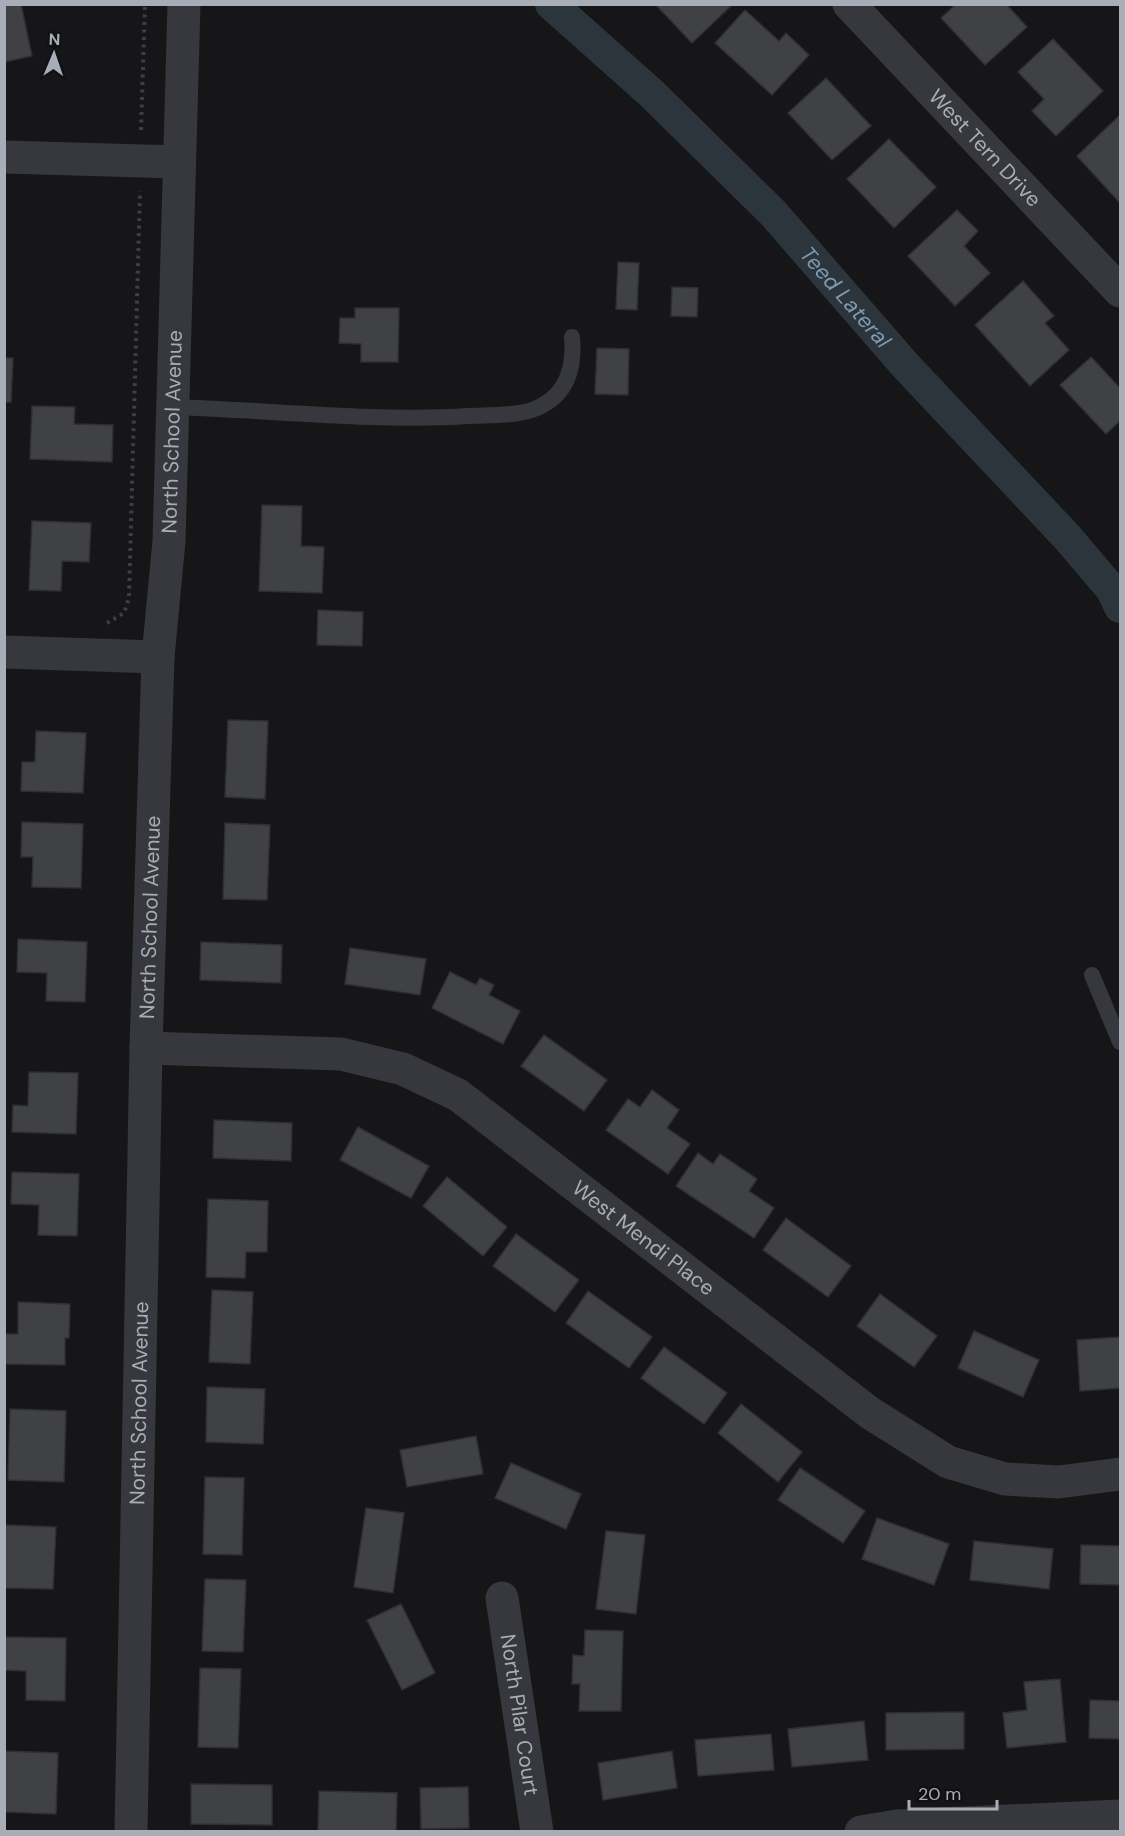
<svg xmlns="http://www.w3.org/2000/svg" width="1125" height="1836" font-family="'DM Sans',sans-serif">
<rect width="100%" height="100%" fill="#161618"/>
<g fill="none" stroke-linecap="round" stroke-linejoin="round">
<!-- canal -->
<path stroke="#2c353c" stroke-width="32" id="s1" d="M 551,4 L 651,93 L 773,213 L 905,365 L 1067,537 L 1112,590 L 1120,607"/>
</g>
<!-- building -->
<g fill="#404145" stroke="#303034" stroke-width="1.5">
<path d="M 4,4 L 21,4 L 32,56 L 4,62 Z"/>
<path d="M 655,4 L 733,4 L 692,43 Z"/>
<path d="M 956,4 L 1006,4 L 1027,27 L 985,65 L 941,18 Z"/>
<path d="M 745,10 L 779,41 L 786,33 L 809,55 L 772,95 L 715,43 Z"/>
<path d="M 1053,39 L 1103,91 L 1056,136 L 1032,111 L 1044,99 L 1018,72 Z"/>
<path d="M 826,78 L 871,126 L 832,160 L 788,113 Z"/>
<path d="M 1120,115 L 1120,203 L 1077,156 Z"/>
<path d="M 889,139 L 936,187 L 894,228 L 847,179 Z"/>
<path d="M 957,210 L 978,231 L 964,246 L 990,273 L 955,306 L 908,256 Z"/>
<path d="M 618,262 L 639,263 L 637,310 L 616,309 Z"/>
<path d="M 1023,281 L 1054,316 L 1045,323 L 1069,350 L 1030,386 L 975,325 Z"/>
<path d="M 672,287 L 698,288 L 697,317 L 671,316 Z"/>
<path d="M 355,308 L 399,308 L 398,362 L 361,362 L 361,344 L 339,343 L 340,318 L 355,318 Z"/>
<path d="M 597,348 L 629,349 L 628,395 L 595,394 Z"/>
<path d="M 1091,357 L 1120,388 L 1120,421 L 1106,434 L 1060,385 Z"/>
<path d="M 4,358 L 13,358 L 11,402 L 4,402 Z"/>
<path d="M 32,406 L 75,407 L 74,424 L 113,425 L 112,462 L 30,459 Z"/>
<path d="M 262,505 L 302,506 L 301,546 L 324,547 L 322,593 L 259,591 Z"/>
<path d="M 32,521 L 91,523 L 89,562 L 62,561 L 61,591 L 29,590 Z"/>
<path d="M 318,610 L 363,612 L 362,646 L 317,645 Z"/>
<path d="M 228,720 L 268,721 L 265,799 L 225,797 Z"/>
<path d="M 36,731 L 86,733 L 83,793 L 21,791 L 22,762 L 35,762 Z"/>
<path d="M 22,822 L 83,824 L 81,888 L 32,887 L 33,857 L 21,857 Z"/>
<path d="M 225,823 L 270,825 L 267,900 L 223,899 Z"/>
<path d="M 18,939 L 87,942 L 85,1002 L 46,1001 L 47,973 L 17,972 Z"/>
<path d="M 201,942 L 282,945 L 281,983 L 200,980 Z"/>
<path d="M 350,948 L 426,959 L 420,995 L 345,984 Z"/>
<path d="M 450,972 L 476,985 L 480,978 L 494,985 L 489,995 L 520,1011 L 503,1044 L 432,1008 Z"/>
<path d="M 544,1035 L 607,1080 L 584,1111 L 521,1066 Z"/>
<path d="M 29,1072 L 78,1073 L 76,1134 L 12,1132 L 13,1105 L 28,1106 Z"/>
<path d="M 652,1090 L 679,1110 L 667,1128 L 690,1144 L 668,1174 L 606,1130 L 628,1099 L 640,1107 Z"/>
<path d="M 214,1120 L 292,1123 L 291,1161 L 213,1158 Z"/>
<path d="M 358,1127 L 429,1166 L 411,1198 L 340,1160 Z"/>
<path d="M 698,1153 L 713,1164 L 720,1154 L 757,1179 L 749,1191 L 774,1208 L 754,1238 L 676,1186 Z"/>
<path d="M 12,1172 L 79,1174 L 77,1236 L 38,1235 L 39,1205 L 11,1204 Z"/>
<path d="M 447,1177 L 507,1227 L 483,1256 L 423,1206 Z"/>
<path d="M 208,1199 L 268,1201 L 267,1252 L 246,1252 L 245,1278 L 206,1277 Z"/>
<path d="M 786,1218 L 851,1266 L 828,1297 L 763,1250 Z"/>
<path d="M 516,1234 L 579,1280 L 555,1312 L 493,1266 Z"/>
<path d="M 212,1290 L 253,1292 L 250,1364 L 209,1362 Z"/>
<path d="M 588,1291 L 652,1337 L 629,1368 L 566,1323 Z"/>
<path d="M 880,1294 L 937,1336 L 914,1367 L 857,1326 Z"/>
<path d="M 18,1302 L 70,1304 L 69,1338 L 65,1338 L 65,1365 L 4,1364 L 4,1334 L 18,1334 Z"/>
<path d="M 974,1331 L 1039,1360 L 1023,1397 L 958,1368 Z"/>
<path d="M 1120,1337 L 1120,1388 L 1080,1391 L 1077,1340 Z"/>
<path d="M 664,1347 L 727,1393 L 704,1424 L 641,1378 Z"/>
<path d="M 207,1387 L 265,1389 L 263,1444 L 206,1442 Z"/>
<path d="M 741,1404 L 802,1452 L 778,1482 L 718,1433 Z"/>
<path d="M 10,1409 L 66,1411 L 64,1482 L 8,1480 Z"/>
<path d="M 476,1436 L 483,1474 L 407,1487 L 400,1450 Z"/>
<path d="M 511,1463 L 581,1494 L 566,1529 L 495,1498 Z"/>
<path d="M 800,1468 L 865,1511 L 843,1543 L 778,1500 Z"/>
<path d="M 205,1477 L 244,1478 L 242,1555 L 203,1554 Z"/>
<path d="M 366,1508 L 404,1513 L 393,1593 L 354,1587 Z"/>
<path d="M 877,1518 L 949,1544 L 934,1585 L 862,1559 Z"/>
<path d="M 4,1525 L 56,1527 L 53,1589 L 4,1588 Z"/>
<path d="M 606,1531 L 645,1535 L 636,1614 L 596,1609 Z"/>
<path d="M 974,1541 L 1053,1549 L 1049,1589 L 970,1580 Z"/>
<path d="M 1081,1545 L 1120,1546 L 1120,1585 L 1080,1584 Z"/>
<path d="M 205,1579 L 246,1580 L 243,1652 L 202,1651 Z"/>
<path d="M 401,1604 L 435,1673 L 402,1690 L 367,1620 Z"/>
<path d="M 585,1630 L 623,1631 L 621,1711 L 579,1711 L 580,1684 L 572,1684 L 573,1655 L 584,1656 Z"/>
<path d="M 4,1637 L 66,1638 L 65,1701 L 26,1700 L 26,1671 L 4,1670 Z"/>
<path d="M 200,1668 L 241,1669 L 238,1748 L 198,1747 Z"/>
<path d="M 1060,1679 L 1066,1742 L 1007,1748 L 1003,1713 L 1027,1710 L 1024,1682 Z"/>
<path d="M 1090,1700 L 1120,1701 L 1120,1739 L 1089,1738 Z"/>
<path d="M 964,1712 L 964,1749 L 886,1750 L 886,1713 Z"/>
<path d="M 864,1721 L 868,1760 L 792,1767 L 788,1729 Z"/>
<path d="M 771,1734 L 774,1770 L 698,1776 L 695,1740 Z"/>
<path d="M 4,1751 L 58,1753 L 56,1814 L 4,1812 Z"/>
<path d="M 672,1751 L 677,1788 L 603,1800 L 598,1763 Z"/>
<path d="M 191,1784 L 272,1785 L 272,1825 L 191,1824 Z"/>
<path d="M 468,1787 L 469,1828 L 421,1829 L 420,1788 Z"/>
<path d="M 319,1791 L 397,1793 L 396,1832 L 318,1831 Z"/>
</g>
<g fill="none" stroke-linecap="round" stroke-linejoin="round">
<!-- path -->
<g stroke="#3d3f44" stroke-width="4" stroke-dasharray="3 4.5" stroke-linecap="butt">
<path d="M 141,130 L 145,4"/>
<path d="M 107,623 L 124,613 L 129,598 L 140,191"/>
</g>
<!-- service -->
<g stroke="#37383d" stroke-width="16">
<path d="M 172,407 C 271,410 370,422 469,416 C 488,415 514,416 532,410 C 566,398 575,370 572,337"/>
<path d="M 1092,975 L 1120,1042"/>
</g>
<!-- minor -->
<g stroke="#37383d" stroke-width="33">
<path id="s2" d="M 849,4 L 1120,291"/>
<path d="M 4,157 L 179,162"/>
<path d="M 4,652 L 158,657"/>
<path id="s3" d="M 146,1048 L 341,1054 L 403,1069 L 458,1095 L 870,1413 L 948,1462 L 1005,1479 L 1059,1482 L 1120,1474"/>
<path id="s4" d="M 502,1598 L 537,1832"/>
<path d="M 861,1832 L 897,1826 L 1120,1816"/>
</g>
<!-- tertiary -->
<path stroke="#37383d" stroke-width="33" id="s5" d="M 131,1832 L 146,1048 L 158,657 L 169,541 L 184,4"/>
</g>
<g text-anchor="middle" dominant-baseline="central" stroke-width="5" stroke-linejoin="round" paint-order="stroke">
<!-- street labels -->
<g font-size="21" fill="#a8adb8" stroke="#111113">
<text stroke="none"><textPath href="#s2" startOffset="198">West Tern Drive</textPath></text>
<text stroke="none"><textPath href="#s5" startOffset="1401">North School Avenue</textPath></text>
<text stroke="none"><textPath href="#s5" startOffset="915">North School Avenue</textPath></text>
<text stroke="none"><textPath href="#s3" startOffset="554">West Mendi Place</textPath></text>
<text stroke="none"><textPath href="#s5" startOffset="429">North School Avenue</textPath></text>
<text stroke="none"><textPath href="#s4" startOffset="118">North Pilar Court</textPath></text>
</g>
<!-- water labels -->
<g font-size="22" font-style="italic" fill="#7f9bb3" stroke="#111113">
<text stroke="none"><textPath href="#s1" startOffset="416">Teed Lateral</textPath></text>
</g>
</g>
<!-- border -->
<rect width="1125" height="1836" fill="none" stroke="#a8adb8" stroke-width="12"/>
<!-- north arrow -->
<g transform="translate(54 54) rotate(2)" stroke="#111113" stroke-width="4.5" paint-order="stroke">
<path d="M0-4.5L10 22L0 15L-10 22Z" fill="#a8adb8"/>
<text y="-9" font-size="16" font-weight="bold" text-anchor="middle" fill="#a8adb8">N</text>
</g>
<!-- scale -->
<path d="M909 1800v9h88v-9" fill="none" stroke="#a8adb8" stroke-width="3"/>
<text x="918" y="1800" font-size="18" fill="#a8adb8" stroke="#111113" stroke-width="4.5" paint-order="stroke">20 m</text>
</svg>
